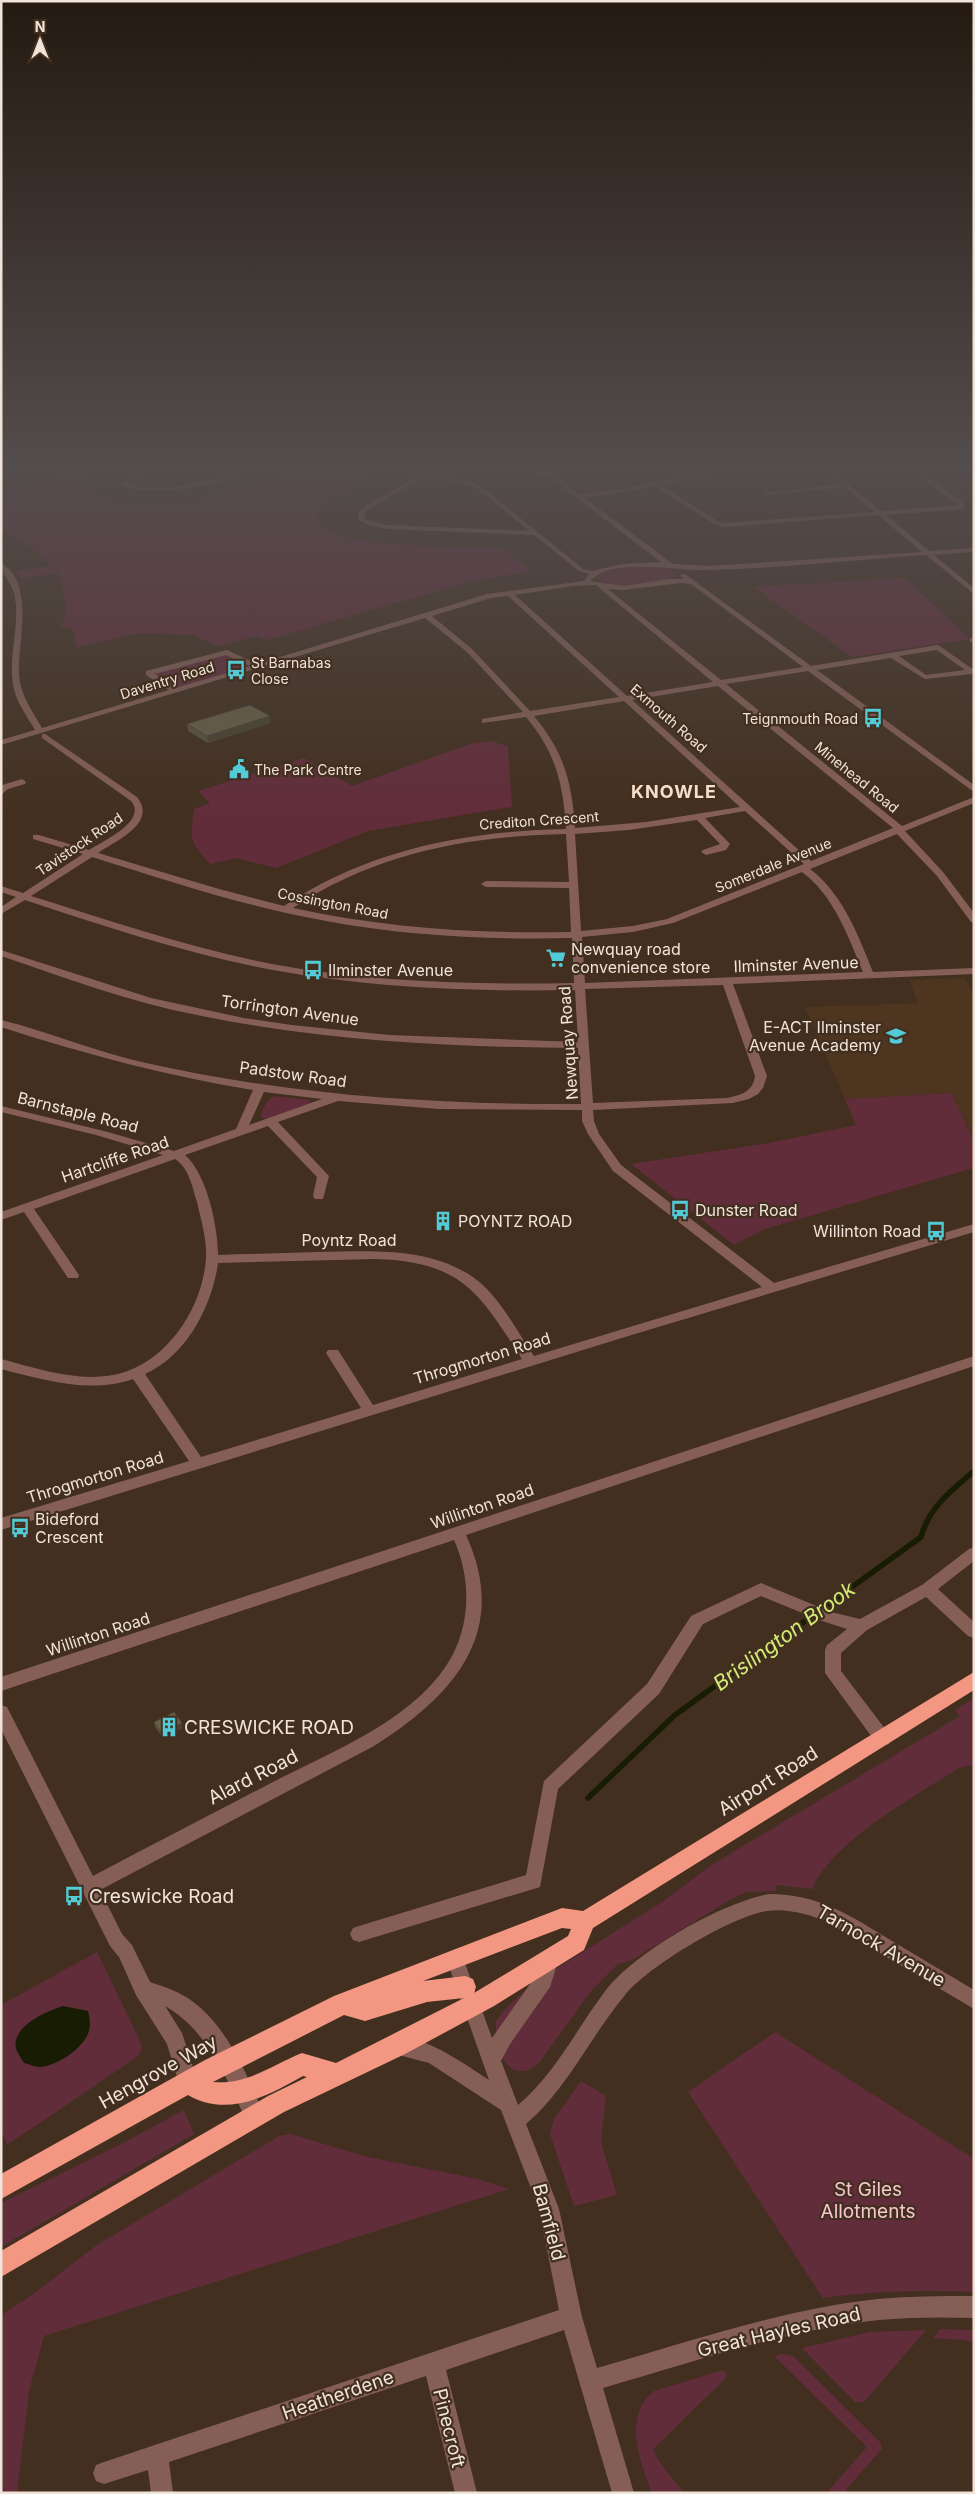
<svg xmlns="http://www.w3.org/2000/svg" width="975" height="2494" font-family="Inter,sans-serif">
<rect width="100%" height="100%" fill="#422f1f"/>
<!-- built -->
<g fill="#4d3520">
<path d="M 585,476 L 591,480 L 599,479 L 616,490 L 584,494 L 562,478 Z"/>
<path d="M 964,978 L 974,994 L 974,1136 L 972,1136 L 951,1093 L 845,1099 L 805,1007 L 918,1003 L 909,980 Z"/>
</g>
<!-- green -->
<g fill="#622d3b">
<path d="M 82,469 L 106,469 L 92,474 L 83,482 L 83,490 C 117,507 150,504 187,501 L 193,502 L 264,481 L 284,471 L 387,469 L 328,502 L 316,517 C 321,548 451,546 478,548 C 485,548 495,547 501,549 C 511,552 523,565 531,571 L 472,581 L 267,640 L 257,636 L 218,646 L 192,635 L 139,633 L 77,647 L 72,627 L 61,628 C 69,609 64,593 58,573 L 20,578 L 16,571 L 51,566 L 32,549 L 1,528 L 1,489 Z"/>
<path d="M 646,565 L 667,567 L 676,574 C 670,581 628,587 618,586 C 610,586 602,583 596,578 L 604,571 Z"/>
<path d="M 905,578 L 970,639 L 852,657 L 754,587 Z"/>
<path d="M 227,652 L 249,666 L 177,688 L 156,675 L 157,673 Z"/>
<path d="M 491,741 L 508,746 L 512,807 L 368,831 L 276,868 L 236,858 L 210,864 C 189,841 190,840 194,809 L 210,803 L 198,791 L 304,758 L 352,786 L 473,743 Z"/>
<path d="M 951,1093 L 974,1141 L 973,1168 L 765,1229 L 734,1245 L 631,1164 L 769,1143 L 856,1125 L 845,1099 Z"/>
<path d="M 275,1096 L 308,1100 L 311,1103 L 270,1118 L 261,1118 C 260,1110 268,1099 275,1096 Z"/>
<path d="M 974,1698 L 974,1765 L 959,1768 C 915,1796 833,1841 812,1889 L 776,1885 L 776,1891 L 747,1892 L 731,1899 L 632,1960 L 618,1964 L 591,1991 L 539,2063 C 534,2066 529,2071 524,2071 C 500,2074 495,2038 496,2021 L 505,2009 L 531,1985 L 662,1902 L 713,1864 L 960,1716 L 955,1710 Z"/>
<path d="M 97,1952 L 141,2043 L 142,2050 L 137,2057 L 7,2145 L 1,2130 L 1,2005 Z"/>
<path d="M 775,2032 L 974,2159 L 974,2292 C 923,2290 874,2291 823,2298 L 688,2092 Z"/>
<path d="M 581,2081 L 606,2096 L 601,2142 L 617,2195 L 574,2206 L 550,2134 L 554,2119 Z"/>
<path d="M 184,2110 L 194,2134 L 1,2247 L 1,2203 L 123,2143 Z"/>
<path d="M 290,2134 L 368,2157 L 478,2179 L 509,2189 L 44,2336 L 29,2391 L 17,2493 L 1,2493 L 1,2315 L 32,2295 L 97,2245 L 279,2136 Z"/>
<path d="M 940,2329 L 974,2330 L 974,2343 L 964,2340 L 933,2338 Z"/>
<path d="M 926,2330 L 864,2402 L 855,2402 L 802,2348 L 870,2332 Z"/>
<path d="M 783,2354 L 793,2356 L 880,2442 L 882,2449 L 843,2493 L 829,2493 L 828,2491 L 867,2447 L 774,2356 Z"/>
<path d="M 723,2370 L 727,2374 L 725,2379 L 653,2449 L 658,2460 L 684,2493 L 652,2493 C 640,2459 622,2418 654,2391 Z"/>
</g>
<!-- water -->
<path fill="#171c02" d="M 63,2006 L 88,2011 C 90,2019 91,2026 88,2034 C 81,2050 56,2066 40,2067 C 35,2067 29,2064 24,2063 C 22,2059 18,2054 16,2049 C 11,2026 47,2011 63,2006 Z"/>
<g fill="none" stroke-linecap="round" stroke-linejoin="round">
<!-- stream -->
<path stroke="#171c02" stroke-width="5.5" d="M 588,1798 L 675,1715 L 921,1537 C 929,1507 952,1490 974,1471"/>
<!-- minor -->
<g fill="#855f56" fill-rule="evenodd">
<path d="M 1,469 L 13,469 L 1,473 Z"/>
<path d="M 153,469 L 163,469 L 134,477 L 128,483 C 153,495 198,483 223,476 C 233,473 243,469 253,469 C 231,484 143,500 121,484 L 130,475 Z"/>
<path d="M 428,469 L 435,469 L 428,474 L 462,479 L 480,485 L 583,569 L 592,571 L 621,564 L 661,562 L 557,483 L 543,475 L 543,473 C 556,473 570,487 580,495 L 617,490 L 721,469 L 732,469 L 661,485 L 717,521 L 724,523 L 874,512 L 845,487 L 766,495 L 763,493 L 841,484 L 824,469 L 831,469 L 881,511 L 958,505 L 911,469 L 918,469 L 964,504 L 965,507 L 962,509 L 886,515 L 929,551 L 974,548 L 974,552 L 934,555 L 974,588 L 974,594 L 926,555 C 854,560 782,568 710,570 C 680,571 651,564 620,568 C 607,570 599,572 590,581 L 623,586 L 669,579 L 684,579 L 680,575 L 685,574 L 811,666 L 938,645 L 974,670 L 972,674 L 925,679 L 891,658 L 817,670 L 974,785 L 974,792 L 808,671 L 726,684 L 902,826 L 974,797 L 974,803 L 905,831 L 943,872 L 974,913 L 974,923 L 971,922 L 937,876 L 897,834 L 810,869 C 843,894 858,935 873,972 L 974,968 L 974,974 L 733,984 L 767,1076 L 763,1088 L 758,1094 L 749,1099 L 733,1103 L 593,1110 L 594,1121 L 599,1134 L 621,1165 L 774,1283 L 974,1224 L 974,1232 L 625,1337 L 1,1530 L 1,1518 L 189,1461 L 133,1379 C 90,1394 44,1380 1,1369 L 1,1359 C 39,1369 85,1385 125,1372 C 170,1357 203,1306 206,1258 C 207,1239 201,1220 197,1202 C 192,1186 189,1168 175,1159 L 34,1209 L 79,1275 L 78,1278 L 68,1278 L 24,1212 L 1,1220 L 1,1212 L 163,1155 L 96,1135 L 1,1112 L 1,1106 L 104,1131 L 174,1151 L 236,1129 L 253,1090 C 167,1076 84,1054 1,1027 L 1,1020 C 50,1032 96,1052 146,1063 C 289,1095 434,1105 581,1104 L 578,1048 C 450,1047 323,1041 197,1015 C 130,1002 66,978 1,956 L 1,950 L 151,998 L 244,1018 L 292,1025 L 389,1035 L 578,1042 L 575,990 C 474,992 372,988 273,970 C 188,954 106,927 25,900 L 1,914 L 1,907 L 16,897 L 1,892 L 1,886 L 23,893 L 83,854 L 33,839 L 33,835 L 39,835 L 89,850 C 103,841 148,821 131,801 L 42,738 L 42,734 L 45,734 L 137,797 C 158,823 116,841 98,853 L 219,889 L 284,906 C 368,850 465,831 566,829 C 563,783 556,753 526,717 L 482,723 L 482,719 L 523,712 L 467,652 L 425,618 L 1,745 L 1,740 L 35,730 C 28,718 17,703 14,689 C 7,659 20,628 15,597 C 13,583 1,575 1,563 C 36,583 17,643 19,675 C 20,695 33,712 42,728 L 169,690 L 146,675 L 146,671 L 227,650 L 257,664 L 487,594 L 584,581 L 589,574 L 579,571 L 534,535 L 387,529 L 368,525 L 359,520 L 358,513 L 362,509 ZM 423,477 L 461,483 L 476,487 L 529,531 L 387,525 L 372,522 L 364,518 L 366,511 ZM 655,486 L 713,523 L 724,527 L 878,515 L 922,552 L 709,566 L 673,564 L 585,498 ZM 681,583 L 691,584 L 803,667 L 721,680 L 608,589 L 623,590 ZM 596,585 L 597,586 L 713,682 L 627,696 L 515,595 L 573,586 ZM 508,596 L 619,697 L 530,711 L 472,649 L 432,616 L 491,598 ZM 937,650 L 965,670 L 926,675 L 899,656 ZM 226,655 L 250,666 L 176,688 L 155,674 ZM 718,686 L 893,828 L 811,861 L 632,700 ZM 624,701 L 740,807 L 646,822 L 575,828 C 572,782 564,752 534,716 ZM 745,811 L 804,864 L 667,919 L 633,926 L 581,931 L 575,834 L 629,830 L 697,820 L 720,844 L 703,850 L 701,852 L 706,855 L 726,850 L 730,844 L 705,818 ZM 566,834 L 569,882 L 486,881 L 481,884 L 486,887 L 569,888 L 571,932 C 478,934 385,928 293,908 C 375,853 469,836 566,834 ZM 92,857 C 169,881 246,907 326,921 C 407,936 490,940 572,938 L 574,983 C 474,985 371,982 272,964 C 190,948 111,921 31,896 ZM 802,872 C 834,896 848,936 863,972 L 585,983 L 582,937 L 633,932 L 673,923 ZM 723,985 L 755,1076 C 753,1092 741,1095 727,1098 L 593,1103 L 585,989 ZM 264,1092 L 322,1099 L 249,1125 ZM 338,1101 L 439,1109 L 582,1110 L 582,1121 L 588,1134 L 613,1171 L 762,1287 L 534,1356 C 518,1333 505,1307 485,1287 C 440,1245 374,1251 318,1252 C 285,1253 251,1254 218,1255 C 218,1227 207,1174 185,1155 L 268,1126 L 317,1177 L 313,1196 L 315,1199 L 323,1199 L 329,1176 L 278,1122 ZM 376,1259 C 463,1262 479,1293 522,1359 L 373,1405 L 338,1350 L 328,1350 L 326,1353 L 361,1408 L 201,1457 L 145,1374 C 186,1356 212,1307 218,1263 Z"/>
<rect x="970" y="638" width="4" height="4"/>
<path d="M 22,779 L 26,782 L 25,784 L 8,789 L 1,795 L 2,785 Z"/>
<path d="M 974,1356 L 974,1366 L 466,1535 C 511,1633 453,1696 374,1746 L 100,1890 L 122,1934 L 132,1945 L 150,1982 C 165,1987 180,1992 192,2001 C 228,2027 248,2077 265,2117 L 262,2124 L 255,2127 L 248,2124 C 227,2080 209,2031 165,2006 L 182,2033 L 198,2083 L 195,2090 L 188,2093 L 181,2090 L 167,2044 L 136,1995 L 119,1957 L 110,1946 L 1,1729 L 1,1705 L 7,1707 L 93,1876 C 152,1845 212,1814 271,1783 C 329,1753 409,1722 446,1666 C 471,1629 472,1580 454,1540 L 1,1691 L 1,1677 Z"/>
<path d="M 974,1547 L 974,1561 L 938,1589 L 974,1622 L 974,1638 L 968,1636 L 926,1597 L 867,1630 L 841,1653 L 841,1671 L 889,1734 L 891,1739 L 889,1744 L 883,1746 L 877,1744 L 825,1673 L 825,1650 L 827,1645 L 847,1629 L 822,1621 L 761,1596 L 703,1624 L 659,1694 L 558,1789 L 540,1887 L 359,1942 L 353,1940 L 350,1934 L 353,1928 L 359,1926 L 526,1875 L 544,1781 L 647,1684 L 691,1616 L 761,1583 L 831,1612 L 860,1619 L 922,1585 L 969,1549 Z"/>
<path d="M 769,1894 C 819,1894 851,1916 892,1941 C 919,1957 946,1973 974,1990 L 974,2009 L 826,1921 C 807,1914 787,1908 767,1911 C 730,1917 649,1966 625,1995 C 590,2037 568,2088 526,2124 L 559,2209 L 582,2317 L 597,2368 C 689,2342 783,2309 878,2299 C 910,2296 942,2296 974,2296 L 974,2318 C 942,2317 911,2317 879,2320 C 785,2330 693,2362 603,2388 L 634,2493 L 612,2493 L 564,2330 L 446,2370 L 477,2493 L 455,2493 L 426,2376 L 169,2462 L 173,2493 L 151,2493 L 148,2470 L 104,2484 L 96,2481 L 93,2473 L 96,2465 L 104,2462 L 559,2310 L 539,2209 L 501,2110 L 429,2063 L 391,2053 L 388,2046 L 391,2039 C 417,2029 467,2066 489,2080 L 446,1958 L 449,1952 L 455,1949 L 461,1952 L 492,2038 L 535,1977 L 544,1952 L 550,1949 L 556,1952 L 559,1958 L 550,1987 L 510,2044 L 501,2061 L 518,2105 C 555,2074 577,2028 606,1990 C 637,1951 721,1903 769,1894 Z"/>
</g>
<!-- major -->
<path fill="#d58776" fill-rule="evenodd" d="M 525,469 L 545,472 L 571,469 L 545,476 Z"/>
<!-- highway -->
<path fill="#f49782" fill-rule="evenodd" d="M 974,1672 L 974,1690 L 593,1928 L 584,1950 L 494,2006 L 405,2054 L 284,2112 L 1,2277 L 1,2251 L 268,2096 L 307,2077 L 303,2076 C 268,2096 227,2118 188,2095 L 1,2199 L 1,2174 L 205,2060 L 334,1996 L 562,1908 L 583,1911 ZM 562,1928 L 571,1929 L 568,1936 L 474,1993 L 476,1987 L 473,1979 L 465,1976 L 423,1981 ZM 464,1998 L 336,2063 L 302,2053 C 272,2065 247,2085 213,2082 L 344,2015 L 365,2021 L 427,2002 Z"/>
</g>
<!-- wall -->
<g fill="#59513c">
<path d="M 270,723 L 208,743 L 188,731 L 187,724 Z"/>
<path d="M 154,1722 L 182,1728 L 163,1738 L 155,1727 Z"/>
</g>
<!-- shaded-wall -->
<g fill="#484231">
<path d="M 270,716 L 270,723 L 208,743 L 207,736 Z"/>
<path d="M 182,1723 L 182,1728 L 163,1738 L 162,1734 Z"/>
</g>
<!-- building -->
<g fill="#675e46" stroke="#484231">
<path d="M 250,705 L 270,716 L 207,736 L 187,724 Z"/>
<path d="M 174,1712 L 182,1723 L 162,1734 L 154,1722 Z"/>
</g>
<!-- sky -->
<linearGradient id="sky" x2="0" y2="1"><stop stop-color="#241a11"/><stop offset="0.57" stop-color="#544d4d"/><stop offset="1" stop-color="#544d4d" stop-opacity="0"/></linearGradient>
<rect width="975" height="818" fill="url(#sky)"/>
<!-- icons -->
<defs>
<symbol id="bus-bare" viewBox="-9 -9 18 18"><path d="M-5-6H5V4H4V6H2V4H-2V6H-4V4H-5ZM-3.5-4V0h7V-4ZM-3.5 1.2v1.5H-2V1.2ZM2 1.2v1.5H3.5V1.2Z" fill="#52cbd7" stroke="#422f1f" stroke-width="2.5" paint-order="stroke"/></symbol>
<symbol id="civic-bare" viewBox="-9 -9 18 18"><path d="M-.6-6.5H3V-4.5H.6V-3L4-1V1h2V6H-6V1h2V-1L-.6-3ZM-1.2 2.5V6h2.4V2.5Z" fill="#52cbd7" stroke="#422f1f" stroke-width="2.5" paint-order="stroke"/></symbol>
<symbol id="supermarket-bare" viewBox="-9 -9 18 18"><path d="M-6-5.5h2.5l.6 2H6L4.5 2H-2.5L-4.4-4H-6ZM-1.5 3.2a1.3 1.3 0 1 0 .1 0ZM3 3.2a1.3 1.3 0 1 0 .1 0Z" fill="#52cbd7" stroke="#422f1f" stroke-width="2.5" paint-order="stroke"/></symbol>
<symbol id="school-bare" viewBox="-9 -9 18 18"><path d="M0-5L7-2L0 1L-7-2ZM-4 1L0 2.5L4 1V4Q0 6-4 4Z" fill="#52cbd7" stroke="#422f1f" stroke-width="2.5" paint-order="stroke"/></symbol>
<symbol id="building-bare" viewBox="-9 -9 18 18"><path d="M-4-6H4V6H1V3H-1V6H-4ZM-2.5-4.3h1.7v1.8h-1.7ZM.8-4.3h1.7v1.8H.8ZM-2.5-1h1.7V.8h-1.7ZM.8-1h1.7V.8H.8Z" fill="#52cbd7" stroke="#422f1f" stroke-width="2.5" paint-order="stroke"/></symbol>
</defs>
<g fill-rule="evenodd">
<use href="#bus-bare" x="222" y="656" width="28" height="28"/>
<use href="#bus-bare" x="859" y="704" width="28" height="28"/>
<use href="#civic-bare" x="225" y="755" width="28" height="28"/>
<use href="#supermarket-bare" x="542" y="944" width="28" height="28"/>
<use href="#bus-bare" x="299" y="956" width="28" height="28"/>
<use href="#school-bare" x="882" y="1022" width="28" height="28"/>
<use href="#bus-bare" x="666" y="1196" width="28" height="28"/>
<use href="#building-bare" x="429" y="1207" width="28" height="28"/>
<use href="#bus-bare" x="922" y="1217" width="28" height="28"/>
<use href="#bus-bare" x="6" y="1514" width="28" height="28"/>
<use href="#building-bare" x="155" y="1713" width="28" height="28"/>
<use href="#bus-bare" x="60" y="1882" width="28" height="28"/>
</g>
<g text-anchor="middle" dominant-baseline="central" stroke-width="4.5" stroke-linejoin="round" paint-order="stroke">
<!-- far-poi labels -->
<g font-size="14" fill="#f0e3d9" stroke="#422f1f" text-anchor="start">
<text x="251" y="662">St Barnabas<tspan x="251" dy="16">Close</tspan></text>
<text x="858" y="718" text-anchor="end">Teignmouth Road</text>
<text x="254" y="769">The Park Centre</text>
</g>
<!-- far-street labels -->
<g font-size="14" fill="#f0e3d9" stroke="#422f1f">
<text transform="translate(167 680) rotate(-17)">Daventry Road</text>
<text transform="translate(669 718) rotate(41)">Exmouth Road</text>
<text transform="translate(857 777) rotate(39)">Minehead Road</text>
<text transform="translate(539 820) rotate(-4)">Crediton Crescent</text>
<text transform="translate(79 844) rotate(-34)">Tavistock Road</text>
<text transform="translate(773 865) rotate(-22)">Somerdale Avenue</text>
<text transform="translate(333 903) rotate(11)">Cossington Road</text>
</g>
<!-- poi labels -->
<g font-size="16" fill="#f0e3d9" stroke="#422f1f" text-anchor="start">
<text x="571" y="949">Newquay road<tspan x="571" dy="18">convenience store</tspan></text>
<text x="328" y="970">Ilminster Avenue</text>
<text x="881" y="1027" text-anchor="end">E-ACT Ilminster<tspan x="881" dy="18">Avenue Academy</tspan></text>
<text x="695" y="1210">Dunster Road</text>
<text x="458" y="1221">POYNTZ ROAD</text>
<text x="921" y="1231" text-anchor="end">Willinton Road</text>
<text x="35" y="1519">Bideford<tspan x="35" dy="18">Crescent</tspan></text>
</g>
<!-- street labels -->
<g font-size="16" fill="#f0e3d9" stroke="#422f1f">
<text transform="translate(796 964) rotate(-2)">Ilminster Avenue</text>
<text transform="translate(290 1010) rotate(8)">Torrington Avenue</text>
<text transform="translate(568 1043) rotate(-94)">Newquay Road</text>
<text transform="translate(293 1074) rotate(8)">Padstow Road</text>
<text transform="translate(78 1112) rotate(14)">Barnstaple Road</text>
<text transform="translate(115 1159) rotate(-19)">Hartcliffe Road</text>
<text x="349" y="1240">Poyntz Road</text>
<text transform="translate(482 1358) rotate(-17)">Throgmorton Road</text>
<text transform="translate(95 1477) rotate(-17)">Throgmorton Road</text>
<text transform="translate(482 1506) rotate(-19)">Willinton Road</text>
<text transform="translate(98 1634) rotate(-18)">Willinton Road</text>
</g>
<!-- far-district labels -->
<g font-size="18" font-weight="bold" letter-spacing="1" fill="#f7deca" stroke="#422f1f">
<text x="674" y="791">KNOWLE</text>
</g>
<!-- near-poi labels -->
<g font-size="19" fill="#f0e3d9" stroke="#422f1f" text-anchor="start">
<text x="184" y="1727">CRESWICKE ROAD</text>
<text x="89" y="1896">Creswicke Road</text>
</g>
<!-- near-street labels -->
<g font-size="19" fill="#f0e3d9" stroke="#422f1f">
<text transform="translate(253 1777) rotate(-27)">Alard Road</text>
<text transform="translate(768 1781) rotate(-32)">Airport Road</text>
<text transform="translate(881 1946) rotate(30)">Tarnock Avenue</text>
<text transform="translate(158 2072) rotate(-29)">Hengrove Way</text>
<text transform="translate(549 2222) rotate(75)">Bamfield</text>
<text transform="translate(779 2332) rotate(-13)">Great Hayles Road</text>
<text transform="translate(338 2395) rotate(-19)">Heatherdene</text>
<text transform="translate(449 2428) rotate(76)">Pinecroft</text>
</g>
<!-- near-park labels -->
<g font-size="19" fill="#f7c5cf" stroke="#422f1f">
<text x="868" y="2189">St Giles<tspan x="868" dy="22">Allotments</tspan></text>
</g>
<!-- near-water labels -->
<g font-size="21" font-style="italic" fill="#d4ec75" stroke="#422f1f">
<text transform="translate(784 1636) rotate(-36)">Brislington Brook</text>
</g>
</g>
<!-- border -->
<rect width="975" height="2494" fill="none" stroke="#f0e3d9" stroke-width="5"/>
<!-- north arrow -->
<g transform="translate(40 40)" stroke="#422f1f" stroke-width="4" paint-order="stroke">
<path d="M0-4L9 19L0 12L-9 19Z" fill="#f0e3d9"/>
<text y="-8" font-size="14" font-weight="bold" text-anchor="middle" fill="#f0e3d9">N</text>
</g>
</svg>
